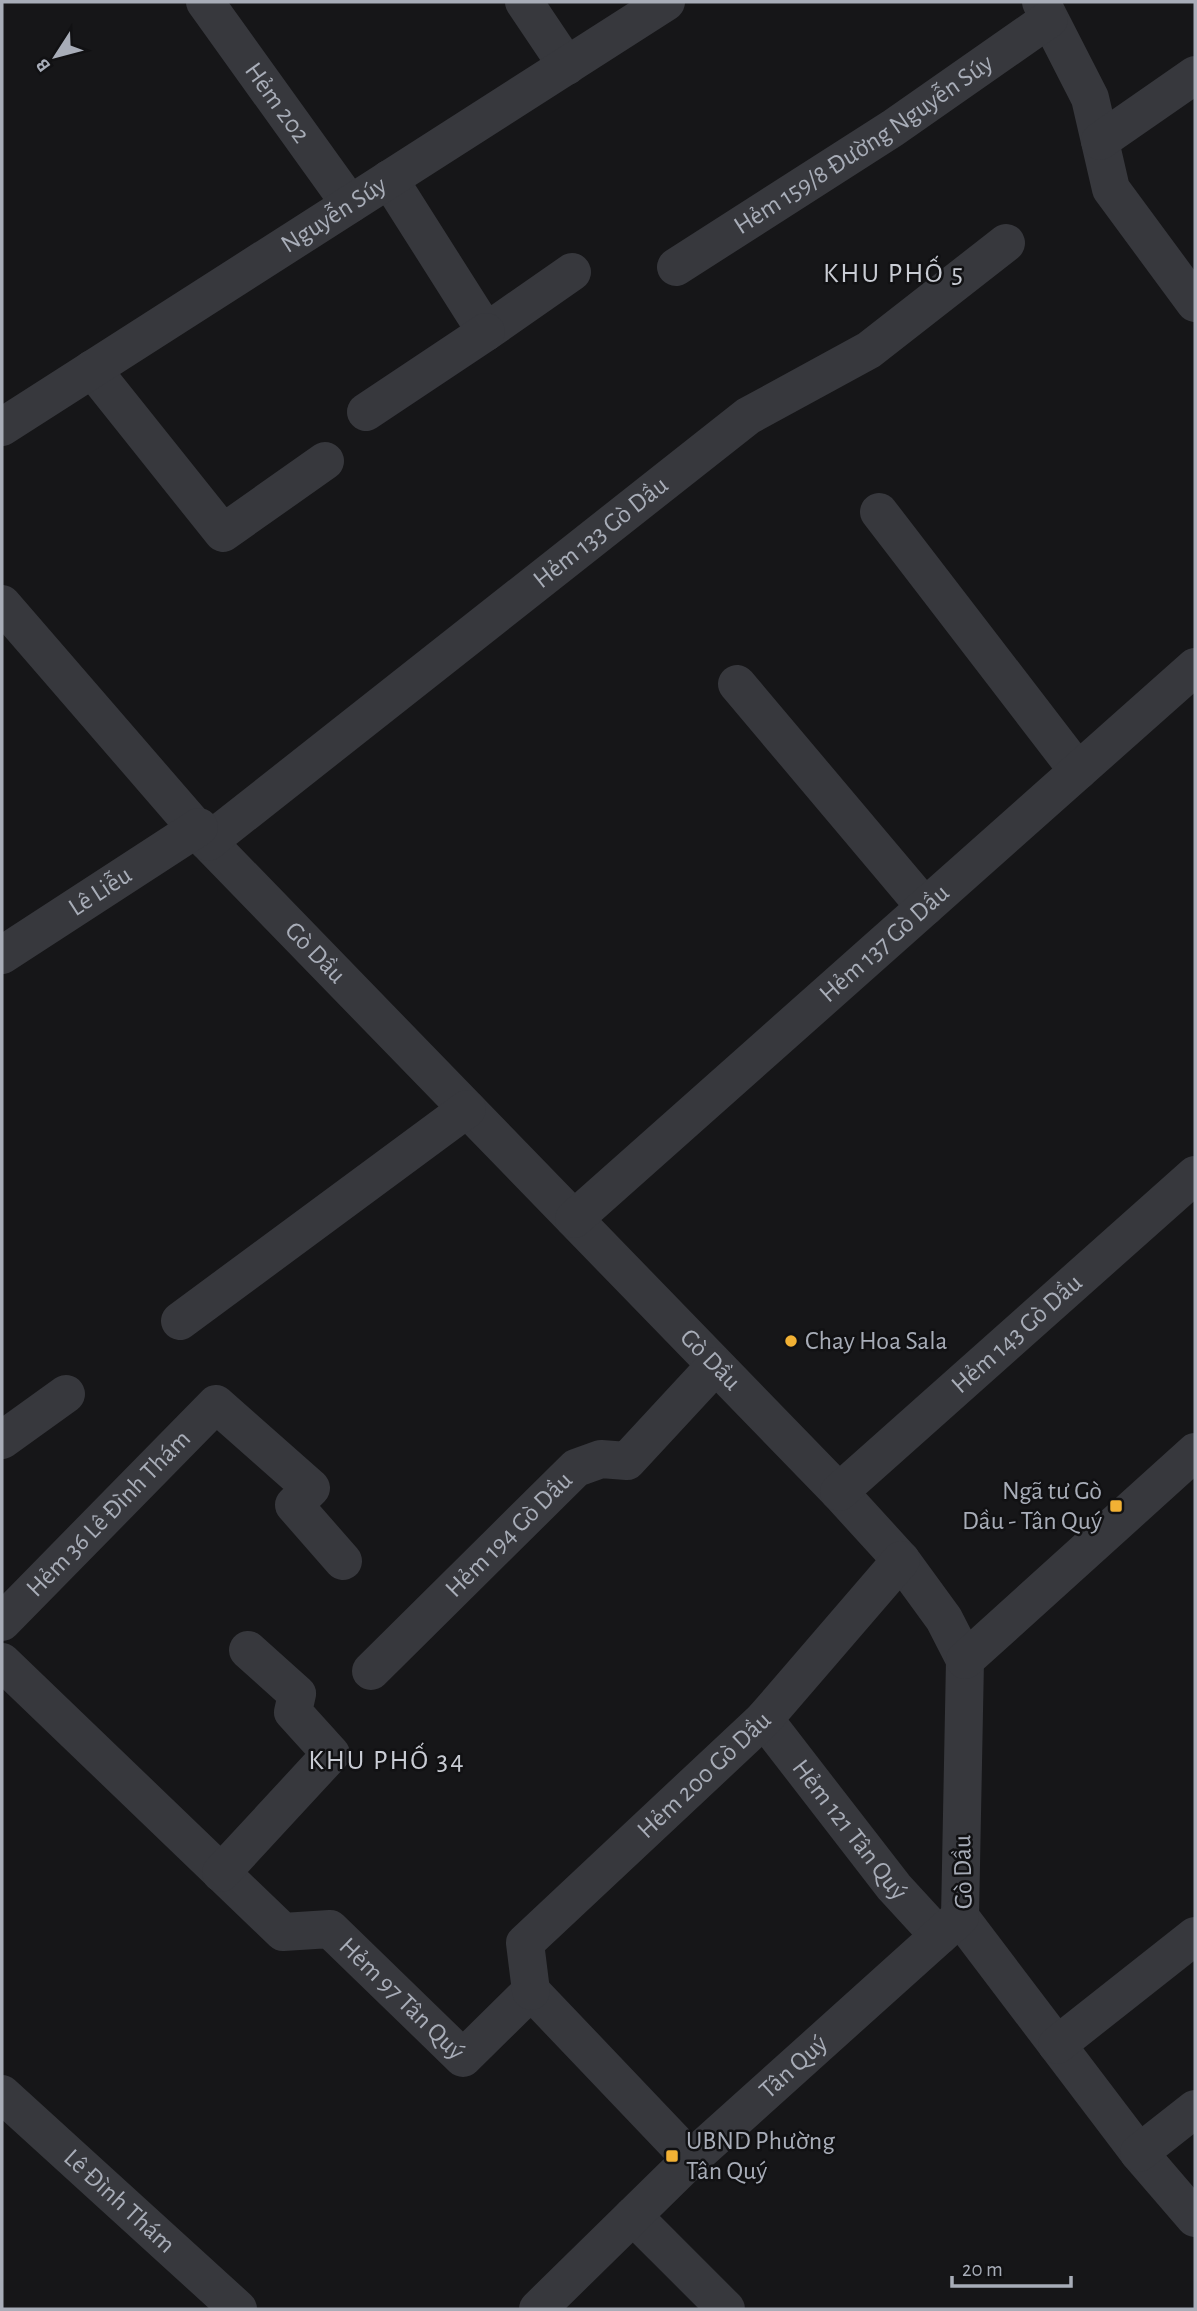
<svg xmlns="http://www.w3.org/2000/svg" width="1197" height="2311" font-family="'Alegreya Sans',sans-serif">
<rect width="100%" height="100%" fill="#161618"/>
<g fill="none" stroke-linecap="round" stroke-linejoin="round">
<!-- minor -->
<g stroke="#37383d" stroke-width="38">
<path id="s1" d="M 205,2 L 350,204"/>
<path d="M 524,2 L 567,66"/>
<path d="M 1041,2 L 1090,98 L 1111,189 L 1195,303"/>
<path d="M 1100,141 L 1195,75"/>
<path d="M 389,179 L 486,332 L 572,272"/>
<path id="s2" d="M 676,267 L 893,128 L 1049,19"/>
<path d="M 92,369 L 223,533 L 325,461"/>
<path d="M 366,412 L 486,332"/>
<path id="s3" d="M 2,427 L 666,2"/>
<path d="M 879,512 L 1078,771"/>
<path id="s4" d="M 2,604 L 208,842 L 839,1492 L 901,1560 L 944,1619 L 965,1660 L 960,1917 L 1139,2153 L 1195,2218"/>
<path d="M 737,684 L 925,907"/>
<path id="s5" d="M 208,842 L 748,416 L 869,350 L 1006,243"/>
<path id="s6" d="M 2,955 L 199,827"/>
<path id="s7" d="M 574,1219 L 1195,667"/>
<path d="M 180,1321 L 467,1109"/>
<path d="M 2,1440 L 66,1394"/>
<path id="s8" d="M 839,1492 L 1195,1175"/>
<path id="s9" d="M 2,1622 L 216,1404 L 311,1488 L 294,1505 L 343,1561"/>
<path d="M 965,1660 L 1195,1452"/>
<path id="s10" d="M 2,1662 L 283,1932 L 330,1929 L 463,2058 L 531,1991 L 691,2159"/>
<path id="s11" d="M 371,1671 L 576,1468 L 601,1459 L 627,1461 L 715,1366"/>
<path id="s12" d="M 764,1719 L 894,1887 L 939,1936"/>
<path d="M 221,1873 L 331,1754 L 293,1712 L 297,1694 L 248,1650"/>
<path id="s13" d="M 531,1991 L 525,1943 L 764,1719 L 901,1560"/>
<path d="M 1057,2045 L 1195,1936"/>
<path id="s14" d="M 2,2094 L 238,2309"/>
<path d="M 1139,2153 L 1195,2109"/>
<path d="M 633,2216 L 726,2309"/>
<path id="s15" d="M 538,2309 L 691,2159 L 960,1917"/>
</g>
</g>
<!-- markers -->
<g fill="#f2b134" stroke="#111113" stroke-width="2.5">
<circle cx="791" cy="1341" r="7"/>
<rect x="1109" y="1499" width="14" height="14" rx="3.5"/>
<rect x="665" y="2149" width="14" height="14" rx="3.5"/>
</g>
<g text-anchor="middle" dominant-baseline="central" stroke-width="5" stroke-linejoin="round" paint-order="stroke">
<!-- street labels -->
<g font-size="26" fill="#a8adb8" stroke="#111113">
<text stroke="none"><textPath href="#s1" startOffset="124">Hẻm 202</textPath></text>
<text stroke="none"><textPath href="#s2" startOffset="224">Hẻm 159/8 Đường Nguyễn Súy</textPath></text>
<text stroke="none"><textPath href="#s3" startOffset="394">Nguyễn Súy</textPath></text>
<text stroke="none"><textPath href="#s5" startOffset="500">Hẻm 133 Gò Dầu</textPath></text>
<text stroke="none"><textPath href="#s6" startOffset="117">Lê Liễu</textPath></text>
<text stroke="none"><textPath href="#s7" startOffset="415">Hẻm 137 Gò Dầu</textPath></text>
<text stroke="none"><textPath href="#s4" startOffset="469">Gò Dầu</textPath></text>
<text stroke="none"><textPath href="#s8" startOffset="238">Hẻm 143 Gò Dầu</textPath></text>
<text stroke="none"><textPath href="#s4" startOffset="1036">Gò Dầu</textPath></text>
<text stroke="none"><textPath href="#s9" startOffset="152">Hẻm 36 Lê Đình Thám</textPath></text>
<text stroke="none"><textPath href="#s11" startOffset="194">Hẻm 194 Gò Dầu</textPath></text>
<text stroke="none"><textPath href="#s13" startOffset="294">Hẻm 200 Gò Dầu</textPath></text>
<text stroke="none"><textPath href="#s12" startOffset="140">Hẻm 121 Tân Quý</textPath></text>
<text transform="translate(963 1872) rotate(-91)">Gò Dầu</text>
<text stroke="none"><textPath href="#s10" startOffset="537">Hẻm 97 Tân Quý</textPath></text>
<text stroke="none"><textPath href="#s15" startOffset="352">Tân Quý</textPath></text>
<text stroke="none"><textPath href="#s14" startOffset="159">Lê Đình Thám</textPath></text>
</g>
<!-- poi labels -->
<g font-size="26" fill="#a8adb8" stroke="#111113" text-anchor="start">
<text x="805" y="1341">Chay Hoa Sala</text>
<text x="1102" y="1491" text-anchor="end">Ngã tư Gò<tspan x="1102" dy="30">Dầu - Tân Quý</tspan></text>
<text x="686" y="2141">UBND Phường<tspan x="686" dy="30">Tân Quý</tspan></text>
</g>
<!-- neighbourhood labels -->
<g font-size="28" letter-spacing="2" fill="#c9ccd4" stroke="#111113">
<text x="894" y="274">KHU PHỐ 5</text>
<text x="387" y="1761">KHU PHỐ 34</text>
</g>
</g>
<!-- border -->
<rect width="1197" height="2311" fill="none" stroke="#a8adb8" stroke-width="7"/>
<!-- north arrow -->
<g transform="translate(56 56) rotate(234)" stroke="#111113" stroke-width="5" paint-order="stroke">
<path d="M0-5L12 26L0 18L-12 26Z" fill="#a8adb8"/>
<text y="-10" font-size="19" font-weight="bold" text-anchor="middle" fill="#a8adb8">B</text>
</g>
<!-- scale -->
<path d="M952 2276v10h119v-10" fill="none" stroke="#a8adb8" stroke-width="3.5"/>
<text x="962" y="2276" font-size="21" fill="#a8adb8" stroke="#111113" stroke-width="5" paint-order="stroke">20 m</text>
</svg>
